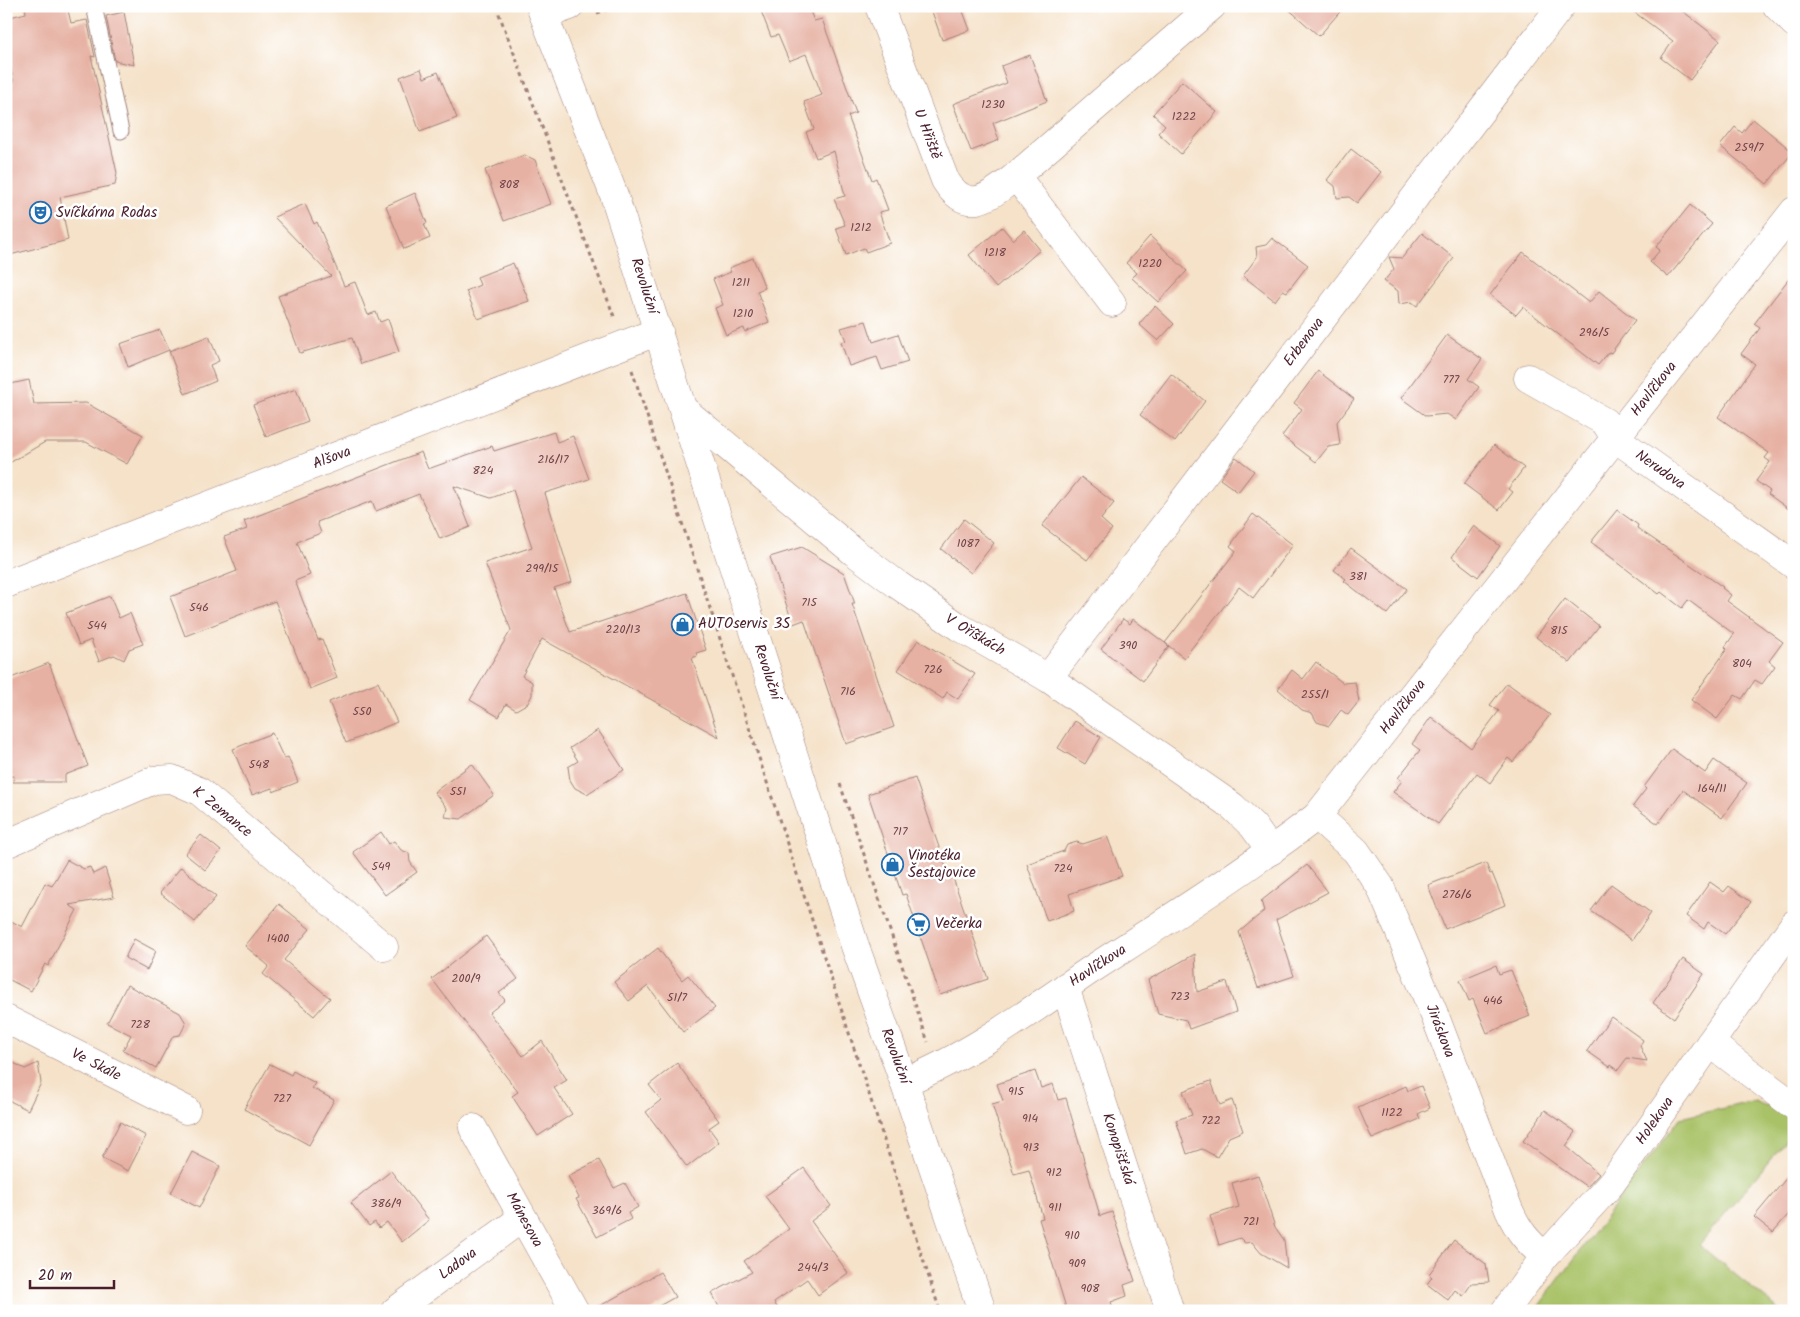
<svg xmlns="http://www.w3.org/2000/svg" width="1800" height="1317" font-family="Kalam,sans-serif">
<rect width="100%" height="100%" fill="#fff"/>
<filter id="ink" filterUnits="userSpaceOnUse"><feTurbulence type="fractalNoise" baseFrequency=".02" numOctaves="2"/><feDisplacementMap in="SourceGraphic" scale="10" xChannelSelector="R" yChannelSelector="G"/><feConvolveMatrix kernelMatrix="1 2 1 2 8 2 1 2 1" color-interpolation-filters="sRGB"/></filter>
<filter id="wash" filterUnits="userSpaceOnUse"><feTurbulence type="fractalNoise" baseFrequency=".0096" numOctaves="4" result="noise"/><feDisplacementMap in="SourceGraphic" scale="20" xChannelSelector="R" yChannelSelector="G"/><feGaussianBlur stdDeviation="1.12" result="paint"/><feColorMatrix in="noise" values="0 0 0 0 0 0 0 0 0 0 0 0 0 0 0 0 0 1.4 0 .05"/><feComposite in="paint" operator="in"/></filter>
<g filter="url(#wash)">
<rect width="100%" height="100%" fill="#f5e2c9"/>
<!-- green -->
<path fill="#a9c267" stroke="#7a7049" d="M 1755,1101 L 1794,1118 L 1794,1131 L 1699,1245 L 1780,1311 L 1535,1311 L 1680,1118 Z"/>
<g id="blocks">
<!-- building -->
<g fill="#e6b0a2">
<path d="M 25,6 L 67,6 L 71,23 L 87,20 L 95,57 L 91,56 L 117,173 L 115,185 L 60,197 L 68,240 L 6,256 L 6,85 L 14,83 L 6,47 L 6,18 L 26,13 Z"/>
<path d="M 773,6 L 808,6 L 814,21 L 822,19 L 856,113 L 848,116 L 872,180 L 876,178 L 888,210 L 879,212 L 890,243 L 866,252 L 864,248 L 846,255 L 836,228 L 845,225 L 834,199 L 845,196 L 834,151 L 816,158 L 806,132 L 814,129 L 804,102 L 822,95 L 806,54 L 789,61 L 778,35 L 771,37 L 761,11 Z"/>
<path d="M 930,6 L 961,6 L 970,30 L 942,40 Z"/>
<path d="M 1285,6 L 1345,6 L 1319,36 Z"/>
<path d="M 1626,6 L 1676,6 L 1720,40 L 1690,80 L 1661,58 L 1673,41 Z"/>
<path d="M 124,12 L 134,65 L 115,61 L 106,16 Z"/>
<path d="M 1030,55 L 1047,101 L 993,123 L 999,140 L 971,151 L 953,104 L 1007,83 L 1001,66 Z"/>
<path d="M 421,69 L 424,78 L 438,72 L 457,118 L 420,132 L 400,77 Z"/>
<path d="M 1182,81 L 1217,112 L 1181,154 L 1158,133 L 1165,125 L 1153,114 Z"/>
<path d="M 1753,119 L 1793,152 L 1767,184 L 1720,146 L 1735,127 L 1742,133 Z"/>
<path d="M 1351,149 L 1381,172 L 1357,203 L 1349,197 L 1337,198 L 1335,186 L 1327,180 Z"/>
<path d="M 525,155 L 535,160 L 551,204 L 504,221 L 485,170 Z"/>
<path d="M 415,193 L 427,223 L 424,224 L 430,238 L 404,249 L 386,206 Z"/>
<path d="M 305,204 L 314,224 L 317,222 L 344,286 L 355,282 L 368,315 L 376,312 L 380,322 L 388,319 L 399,352 L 361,364 L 352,338 L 300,353 L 278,296 L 331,276 L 274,217 Z"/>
<path d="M 1690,205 L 1712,224 L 1668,277 L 1650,262 L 1660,250 L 1656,247 Z"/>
<path d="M 1002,227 L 1013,240 L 1024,230 L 1040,250 L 996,288 L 969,255 Z"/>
<path d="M 1422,233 L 1454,258 L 1417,306 L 1412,302 L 1399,304 L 1398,291 L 1384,281 L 1394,269 L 1389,257 L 1402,258 Z"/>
<path d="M 1150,236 L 1187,271 L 1158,302 L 1132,278 L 1137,273 L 1126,263 Z"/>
<path d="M 1272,238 L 1308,265 L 1287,292 L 1283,290 L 1275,301 L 1243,276 L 1257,257 L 1256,247 L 1266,245 Z"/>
<path d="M 1523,252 L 1589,303 L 1599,291 L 1635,320 L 1611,353 L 1609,352 L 1598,365 L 1523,307 L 1516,315 L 1490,295 Z"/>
<path d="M 753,258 L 765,288 L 757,291 L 769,322 L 745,332 L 744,328 L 726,335 L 715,308 L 723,305 L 713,279 L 731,272 L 729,268 Z"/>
<path d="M 513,263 L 529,301 L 478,319 L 466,291 L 480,285 L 477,277 Z"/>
<path d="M 1794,272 L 1794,513 L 1768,494 L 1770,491 L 1756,481 L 1770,462 L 1765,458 L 1769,453 L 1718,417 L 1755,364 L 1741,354 L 1760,328 L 1754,324 Z"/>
<path d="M 1155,306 L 1174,324 L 1158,341 L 1139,324 Z"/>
<path d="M 866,321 L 873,342 L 898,334 L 908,362 L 882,370 L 877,357 L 849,366 L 841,342 L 846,341 L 841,328 Z"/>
<path d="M 160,330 L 169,350 L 128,367 L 120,344 Z"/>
<path d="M 1447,335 L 1482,359 L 1468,379 L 1479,387 L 1456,420 L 1447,414 L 1426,416 L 1401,398 Z"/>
<path d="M 209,336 L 219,361 L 210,365 L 216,381 L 185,394 L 169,351 Z"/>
<path d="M 1318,371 L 1354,399 L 1337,422 L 1340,445 L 1328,447 L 1316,462 L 1282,436 L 1302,409 L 1294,403 Z"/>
<path d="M 1171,374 L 1205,401 L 1175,442 L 1140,415 Z"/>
<path d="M 29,380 L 34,404 L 86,403 L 143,435 L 127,464 L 86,442 L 45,442 L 6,465 L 6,385 Z"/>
<path d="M 296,389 L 308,421 L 266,437 L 253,405 Z"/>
<path d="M 554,432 L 557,442 L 573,436 L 589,479 L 545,493 L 572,582 L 554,588 L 570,632 L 687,593 L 706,650 L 696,653 L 697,656 L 692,658 L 719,737 L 542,639 L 522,676 L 532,682 L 532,695 L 528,703 L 516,710 L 506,704 L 499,717 L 470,700 L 511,630 L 485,563 L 532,547 L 513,490 L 491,498 L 454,486 L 470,527 L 440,539 L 419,494 L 376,511 L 372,501 L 317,522 L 321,533 L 297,542 L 310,575 L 295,581 L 318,640 L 322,639 L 337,678 L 310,689 L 275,601 L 185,636 L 170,597 L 237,571 L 224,537 L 247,529 L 244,521 L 421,452 L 428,469 L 492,446 L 494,451 Z"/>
<path d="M 1494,445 L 1524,468 L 1508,489 L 1513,492 L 1499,510 L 1464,484 Z"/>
<path d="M 1236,457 L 1254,471 L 1238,492 L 1220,479 Z"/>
<path d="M 1081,477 L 1114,503 L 1101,519 L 1112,529 L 1087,560 L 1042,526 Z"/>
<path d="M 1617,510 L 1638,525 L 1637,528 L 1723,587 L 1722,588 L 1731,595 L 1727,601 L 1783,642 L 1769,661 L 1775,666 L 1762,684 L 1755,680 L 1742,699 L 1735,695 L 1717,719 L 1691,700 L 1727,649 L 1725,647 L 1734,634 L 1688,600 L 1682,608 L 1661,592 L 1659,594 L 1591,542 Z"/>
<path d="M 1253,514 L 1293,545 L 1253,598 L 1239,587 L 1184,658 L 1165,643 L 1236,551 L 1230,546 Z"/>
<path d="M 964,519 L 994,543 L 971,573 L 941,549 Z"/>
<path d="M 1474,526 L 1500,546 L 1478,577 L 1452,557 Z"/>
<path d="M 802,547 L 844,573 L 855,604 L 852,604 L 894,727 L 846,744 L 804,620 L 793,624 L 770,557 Z"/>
<path d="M 1351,548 L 1407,589 L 1387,614 L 1344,581 L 1346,579 L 1334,570 Z"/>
<path d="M 110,596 L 119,618 L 130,613 L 143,644 L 129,649 L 124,660 L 114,655 L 99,661 L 91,640 L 79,645 L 66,613 Z"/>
<path d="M 1565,599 L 1599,626 L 1570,663 L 1536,637 Z"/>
<path d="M 1123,619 L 1130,624 L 1133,619 L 1169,646 L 1143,681 L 1101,649 Z"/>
<path d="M 918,640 L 975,674 L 958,699 L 947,692 L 943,699 L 898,670 Z"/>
<path d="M 1316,662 L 1343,683 L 1355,682 L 1359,701 L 1348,715 L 1341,710 L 1329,726 L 1317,722 L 1312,713 L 1302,710 L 1278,689 L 1292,670 L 1303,679 Z"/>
<path d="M 49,663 L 88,766 L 65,775 L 65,782 L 13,782 L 14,776 L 6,776 L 6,680 Z"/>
<path d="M 378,682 L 397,722 L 346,743 L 329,702 Z"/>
<path d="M 1507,683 L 1550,715 L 1513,762 L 1508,758 L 1490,783 L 1477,773 L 1438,824 L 1393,792 L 1402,781 L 1398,778 L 1420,750 L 1412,744 L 1431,717 L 1471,748 L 1499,711 L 1490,705 Z"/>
<path d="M 1075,721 L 1101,737 L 1085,764 L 1058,748 Z"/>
<path d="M 598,730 L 624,770 L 587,794 L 575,788 L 570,780 L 568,767 L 578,761 L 570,748 Z"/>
<path d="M 272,733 L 284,759 L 288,757 L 298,782 L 273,792 L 272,788 L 252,795 L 233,749 Z"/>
<path d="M 1672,749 L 1705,773 L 1714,760 L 1747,783 L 1722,818 L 1683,790 L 1658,824 L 1633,806 L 1646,789 L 1644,787 Z"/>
<path d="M 472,764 L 494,795 L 461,819 L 445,817 L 447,808 L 434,792 Z"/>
<path d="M 915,778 L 950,879 L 953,878 L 988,979 L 940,995 L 906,894 L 902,895 L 868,794 Z"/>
<path d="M 381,832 L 389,844 L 394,841 L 401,850 L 409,853 L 410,862 L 417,872 L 385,895 L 353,852 Z"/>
<path d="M 201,835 L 221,851 L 205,870 L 185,854 Z"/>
<path d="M 1107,836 L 1122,876 L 1069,894 L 1074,911 L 1047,921 L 1027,864 L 1064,851 L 1067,845 L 1077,842 L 1083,844 Z"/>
<path d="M 67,860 L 84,869 L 90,867 L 93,874 L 105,868 L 114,897 L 69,905 L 77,910 L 48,966 L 45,964 L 31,991 L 6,978 L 6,918 L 22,927 L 45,883 L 52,886 Z"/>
<path d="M 1486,863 L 1490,874 L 1492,873 L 1505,905 L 1445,929 L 1428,885 Z"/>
<path d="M 1307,865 L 1328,892 L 1276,920 L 1294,976 L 1258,988 L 1239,932 L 1264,911 L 1261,901 Z"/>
<path d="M 181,867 L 216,897 L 195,922 L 160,893 Z"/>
<path d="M 1710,882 L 1724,892 L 1729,886 L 1751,902 L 1725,934 L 1708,922 L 1704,929 L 1686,916 Z"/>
<path d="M 1611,884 L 1651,913 L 1632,940 L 1591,911 Z"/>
<path d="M 279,904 L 310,929 L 284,960 L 330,998 L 314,1016 L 263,974 L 269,966 L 245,946 Z"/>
<path d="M 486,936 L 518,979 L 499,993 L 505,1000 L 489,1013 L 523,1056 L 542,1041 L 567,1080 L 554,1088 L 572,1114 L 538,1136 L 512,1096 L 518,1092 L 432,979 Z"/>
<path d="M 134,939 L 156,951 L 147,970 L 125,958 Z"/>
<path d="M 658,948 L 682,980 L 688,975 L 715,1008 L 683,1032 L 648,986 L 629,1001 L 614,982 Z"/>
<path d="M 1195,954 L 1197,992 L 1227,982 L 1236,1012 L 1189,1029 L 1186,1020 L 1158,1014 L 1148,980 Z"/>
<path d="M 1683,959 L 1704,974 L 1674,1018 L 1653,1003 Z"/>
<path d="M 1496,965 L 1499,974 L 1511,970 L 1530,1016 L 1487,1033 L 1473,999 L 1469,1001 L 1460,980 Z"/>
<path d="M 127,985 L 180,1013 L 186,1023 L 180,1035 L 173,1036 L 156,1068 L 123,1050 L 131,1035 L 107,1023 Z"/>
<path d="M 1611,1017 L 1643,1040 L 1640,1046 L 1647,1061 L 1627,1058 L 1618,1070 L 1611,1065 L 1610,1067 L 1587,1051 Z"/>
<path d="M 12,1062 L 25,1069 L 38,1063 L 41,1083 L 28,1110 L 6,1099 L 6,1075 Z"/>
<path d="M 677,1063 L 719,1121 L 709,1128 L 719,1142 L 687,1167 L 646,1112 L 661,1100 L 649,1085 Z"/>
<path d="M 270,1064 L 291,1075 L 293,1071 L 315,1083 L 312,1088 L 334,1100 L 309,1145 L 244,1109 Z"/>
<path d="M 1035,1071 L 1041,1088 L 1053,1084 L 1058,1100 L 1066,1098 L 1100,1216 L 1112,1212 L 1135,1281 L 1124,1285 L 1127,1296 L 1111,1302 L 1114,1311 L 1067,1311 L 1039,1219 L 1043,1218 L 1029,1170 L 1014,1174 L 1010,1161 L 992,1104 L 1003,1101 L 997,1084 Z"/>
<path d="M 1211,1081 L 1220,1105 L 1232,1100 L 1243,1131 L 1229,1137 L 1217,1157 L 1202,1149 L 1187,1154 L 1176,1120 L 1192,1115 L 1183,1091 Z"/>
<path d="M 1406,1086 L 1408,1091 L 1421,1086 L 1430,1108 L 1418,1114 L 1420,1119 L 1372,1139 L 1358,1107 Z"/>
<path d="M 1545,1110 L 1576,1132 L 1566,1146 L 1599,1174 L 1587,1187 L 1523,1141 Z"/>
<path d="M 120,1122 L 146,1136 L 128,1171 L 102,1158 Z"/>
<path d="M 192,1152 L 220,1166 L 199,1208 L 171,1193 Z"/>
<path d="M 599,1160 L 614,1188 L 625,1183 L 638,1207 L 628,1213 L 631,1219 L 597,1237 L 576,1199 L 579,1198 L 568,1176 Z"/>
<path d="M 804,1168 L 831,1206 L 811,1221 L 848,1273 L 818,1295 L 807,1279 L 774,1302 L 779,1311 L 721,1311 L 712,1293 L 752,1272 L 744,1261 L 789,1229 L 765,1196 Z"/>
<path d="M 1794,1169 L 1794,1208 L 1773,1232 L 1754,1217 Z"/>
<path d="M 391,1171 L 429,1220 L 402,1242 L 387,1222 L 379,1228 L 375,1222 L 369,1226 L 351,1203 Z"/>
<path d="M 1258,1175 L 1275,1227 L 1284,1240 L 1287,1268 L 1261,1253 L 1252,1242 L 1245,1243 L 1240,1238 L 1219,1245 L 1210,1216 L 1239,1207 L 1232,1183 Z"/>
<path d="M 1454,1240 L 1486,1264 L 1489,1282 L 1472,1283 L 1463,1296 L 1455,1290 L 1448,1300 L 1427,1284 L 1432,1277 L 1429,1274 Z"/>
<path d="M 660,1272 L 675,1297 L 650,1311 L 591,1311 Z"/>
</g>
</g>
</g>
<g filter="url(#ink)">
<use href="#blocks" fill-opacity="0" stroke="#a0807a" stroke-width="1"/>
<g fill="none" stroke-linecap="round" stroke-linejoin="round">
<defs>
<path id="lane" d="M 94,6 L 121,131"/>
<g id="street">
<path d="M 879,6 L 945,180 C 968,217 990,196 1016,176 L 1212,6"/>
<path d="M 1777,6 L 1794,23"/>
<path d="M 544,15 L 570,6"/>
<path d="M 1016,176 L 1112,303"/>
<path d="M 1528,378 L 1605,422 L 1615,438 L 1794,565"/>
<path d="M 684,410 L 854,552 L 898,585 L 959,627 L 1048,678 L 1232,806 L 1253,826 L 1271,851"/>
<path d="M 6,584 L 659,331"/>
<path d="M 1048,678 L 1561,6"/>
<path d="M 1317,816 L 1356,851 L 1380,886 L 1435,1016 L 1509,1210 C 1518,1230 1527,1242 1545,1256"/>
<path d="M 6,844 L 154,780 L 172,779 L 199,791 L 384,947"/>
<path d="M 1065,987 L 1170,1311"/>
<path d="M 6,1019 L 186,1110"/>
<path d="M 1710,1043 L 1794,1106"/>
<path d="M 904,1082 C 968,1057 1032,1010 1089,971 C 1166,921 1244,872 1317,816 L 1794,211"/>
<path d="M 473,1128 L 575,1311"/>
<path d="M 395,1311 L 522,1218"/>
<path d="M 1505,1311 L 1545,1256 L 1611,1184 L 1794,924"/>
</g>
<path id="secondary" d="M 540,6 L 614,195 L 855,946 L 904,1082 L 982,1311"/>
</defs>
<!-- lane casing -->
<use href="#lane" stroke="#a0807a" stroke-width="17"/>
<!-- street casing -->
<use href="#street" stroke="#a0807a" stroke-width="29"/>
<!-- secondary casing -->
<use href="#secondary" stroke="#a0807a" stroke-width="29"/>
<!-- path -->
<g stroke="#a0807a" stroke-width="3" stroke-dasharray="4 4" stroke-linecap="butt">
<path d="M 496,6 L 615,319"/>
<path d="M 597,13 L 619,6"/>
<path d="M 632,370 L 940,1311"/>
<path d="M 840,784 L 928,1042"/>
</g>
<!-- lane -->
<use href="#lane" stroke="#fff" stroke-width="15"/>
<!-- street -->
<use href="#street" stroke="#fff" stroke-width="28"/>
<!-- secondary -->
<use href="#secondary" stroke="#fff" stroke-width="28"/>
</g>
</g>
<!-- icons -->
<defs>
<symbol id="theatre-ring" viewBox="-11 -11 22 22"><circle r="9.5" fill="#fff" stroke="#1f6fb2" stroke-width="1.5"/><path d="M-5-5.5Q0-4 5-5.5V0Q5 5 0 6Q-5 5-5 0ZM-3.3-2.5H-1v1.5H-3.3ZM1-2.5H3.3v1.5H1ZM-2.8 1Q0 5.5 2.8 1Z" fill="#1f6fb2"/></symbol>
<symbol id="shop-ring" viewBox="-11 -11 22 22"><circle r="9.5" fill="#fff" stroke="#1f6fb2" stroke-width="1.5"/><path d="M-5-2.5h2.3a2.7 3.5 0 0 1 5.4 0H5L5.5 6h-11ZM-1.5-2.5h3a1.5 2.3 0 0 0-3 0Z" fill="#1f6fb2"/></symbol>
<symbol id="supermarket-ring" viewBox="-11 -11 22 22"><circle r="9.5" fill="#fff" stroke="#1f6fb2" stroke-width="1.5"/><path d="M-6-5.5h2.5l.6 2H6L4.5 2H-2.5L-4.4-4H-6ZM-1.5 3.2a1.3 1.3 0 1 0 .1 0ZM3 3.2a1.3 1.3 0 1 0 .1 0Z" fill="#1f6fb2"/></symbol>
</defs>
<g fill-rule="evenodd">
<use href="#theatre-ring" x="28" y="200" width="25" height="25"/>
<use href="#shop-ring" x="670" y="612" width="25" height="25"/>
<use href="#shop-ring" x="880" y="852" width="25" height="25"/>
<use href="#supermarket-ring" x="906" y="912" width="25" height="25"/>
</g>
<g text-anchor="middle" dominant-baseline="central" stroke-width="5" stroke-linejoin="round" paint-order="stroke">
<!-- number labels -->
<g font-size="12" fill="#714349">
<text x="993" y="104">1230</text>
<text x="1184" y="116">1222</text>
<text x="1749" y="147">259/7</text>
<text x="509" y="184">808</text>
<text x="861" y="227">1212</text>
<text x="995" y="252">1218</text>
<text x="1150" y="263">1220</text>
<text x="741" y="282">1211</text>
<text x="743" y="313">1210</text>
<text x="1594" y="332">296/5</text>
<text x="1451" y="379">777</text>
<text x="553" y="459">216/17</text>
<text x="483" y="470">824</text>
<text x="968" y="543">1087</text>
<text x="542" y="568">299/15</text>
<text x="1358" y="576">381</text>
<text x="809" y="602">715</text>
<text x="199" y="607">546</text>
<text x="97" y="625">544</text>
<text x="623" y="629">220/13</text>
<text x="1559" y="630">815</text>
<text x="1128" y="645">390</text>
<text x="1742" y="663">804</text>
<text x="933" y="669">726</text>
<text x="848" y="691">716</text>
<text x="1315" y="694">255/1</text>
<text x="362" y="711">550</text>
<text x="259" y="764">548</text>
<text x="1712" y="788">164/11</text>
<text x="458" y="791">551</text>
<text x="900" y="831">717</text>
<text x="381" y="866">549</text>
<text x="1063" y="868">724</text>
<text x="1457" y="894">276/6</text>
<text x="278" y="938">1400</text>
<text x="466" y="978">200/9</text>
<text x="1180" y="996">723</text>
<text x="677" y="997">51/7</text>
<text x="1493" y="1000">446</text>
<text x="140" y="1024">728</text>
<text x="1016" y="1091">915</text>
<text x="282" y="1098">727</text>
<text x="1392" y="1112">1122</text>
<text x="1030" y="1118">914</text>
<text x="1211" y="1120">722</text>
<text x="1031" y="1147">913</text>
<text x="1054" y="1172">912</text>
<text x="386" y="1203">386/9</text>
<text x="1055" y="1207">911</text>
<text x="607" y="1210">369/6</text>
<text x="1251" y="1221">721</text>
<text x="1072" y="1235">910</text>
<text x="1077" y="1263">909</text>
<text x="813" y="1267">244/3</text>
<text x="1090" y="1288">908</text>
</g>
<!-- street labels -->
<g font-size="15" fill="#4a1f2b" stroke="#fff">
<text transform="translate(927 134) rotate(69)">U Hřiště</text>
<text transform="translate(644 286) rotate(72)">Revoluční</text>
<text transform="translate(1304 342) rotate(-53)">Erbenova</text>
<text transform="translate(1654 389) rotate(-52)">Havlíčkova</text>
<text transform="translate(332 458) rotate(-21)">Alšova</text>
<text transform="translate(1660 470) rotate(35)">Nerudova</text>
<text transform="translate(975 635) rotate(31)">V Oříškách</text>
<text transform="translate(767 672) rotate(72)">Revoluční</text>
<text transform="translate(1403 707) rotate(-52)">Havlíčkova</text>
<text transform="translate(222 812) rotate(39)">K Zemance</text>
<text transform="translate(1098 966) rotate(-33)">Havlíčkova</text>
<text transform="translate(1440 1031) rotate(69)">Jiráskova</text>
<text transform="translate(895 1056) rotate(70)">Revoluční</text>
<text transform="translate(96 1065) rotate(27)">Ve Skále</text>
<text transform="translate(1655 1121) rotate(-55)">Holekova</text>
<text transform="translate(1118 1149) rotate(72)">Konopišťská</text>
<text transform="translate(524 1220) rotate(61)">Mánesova</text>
<text transform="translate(458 1264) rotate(-36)">Ladova</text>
</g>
<!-- poi labels -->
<g font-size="15" fill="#4a1f2b" stroke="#fff" text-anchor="start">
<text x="56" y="213">Svíčkárna Rodas</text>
<text x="698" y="624">AUTOservis 3S</text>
<text x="908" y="856">Vinotéka<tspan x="908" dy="17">Šestajovice</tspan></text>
<text x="935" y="924">Večerka</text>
</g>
</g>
<!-- margin -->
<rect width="1800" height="1317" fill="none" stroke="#fff" stroke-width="25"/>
<!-- scale -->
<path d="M30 1280v8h84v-8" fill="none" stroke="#4a1f2b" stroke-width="2.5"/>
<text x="38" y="1280" font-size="15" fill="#4a1f2b" stroke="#ffffff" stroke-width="4" paint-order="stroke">20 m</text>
</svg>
